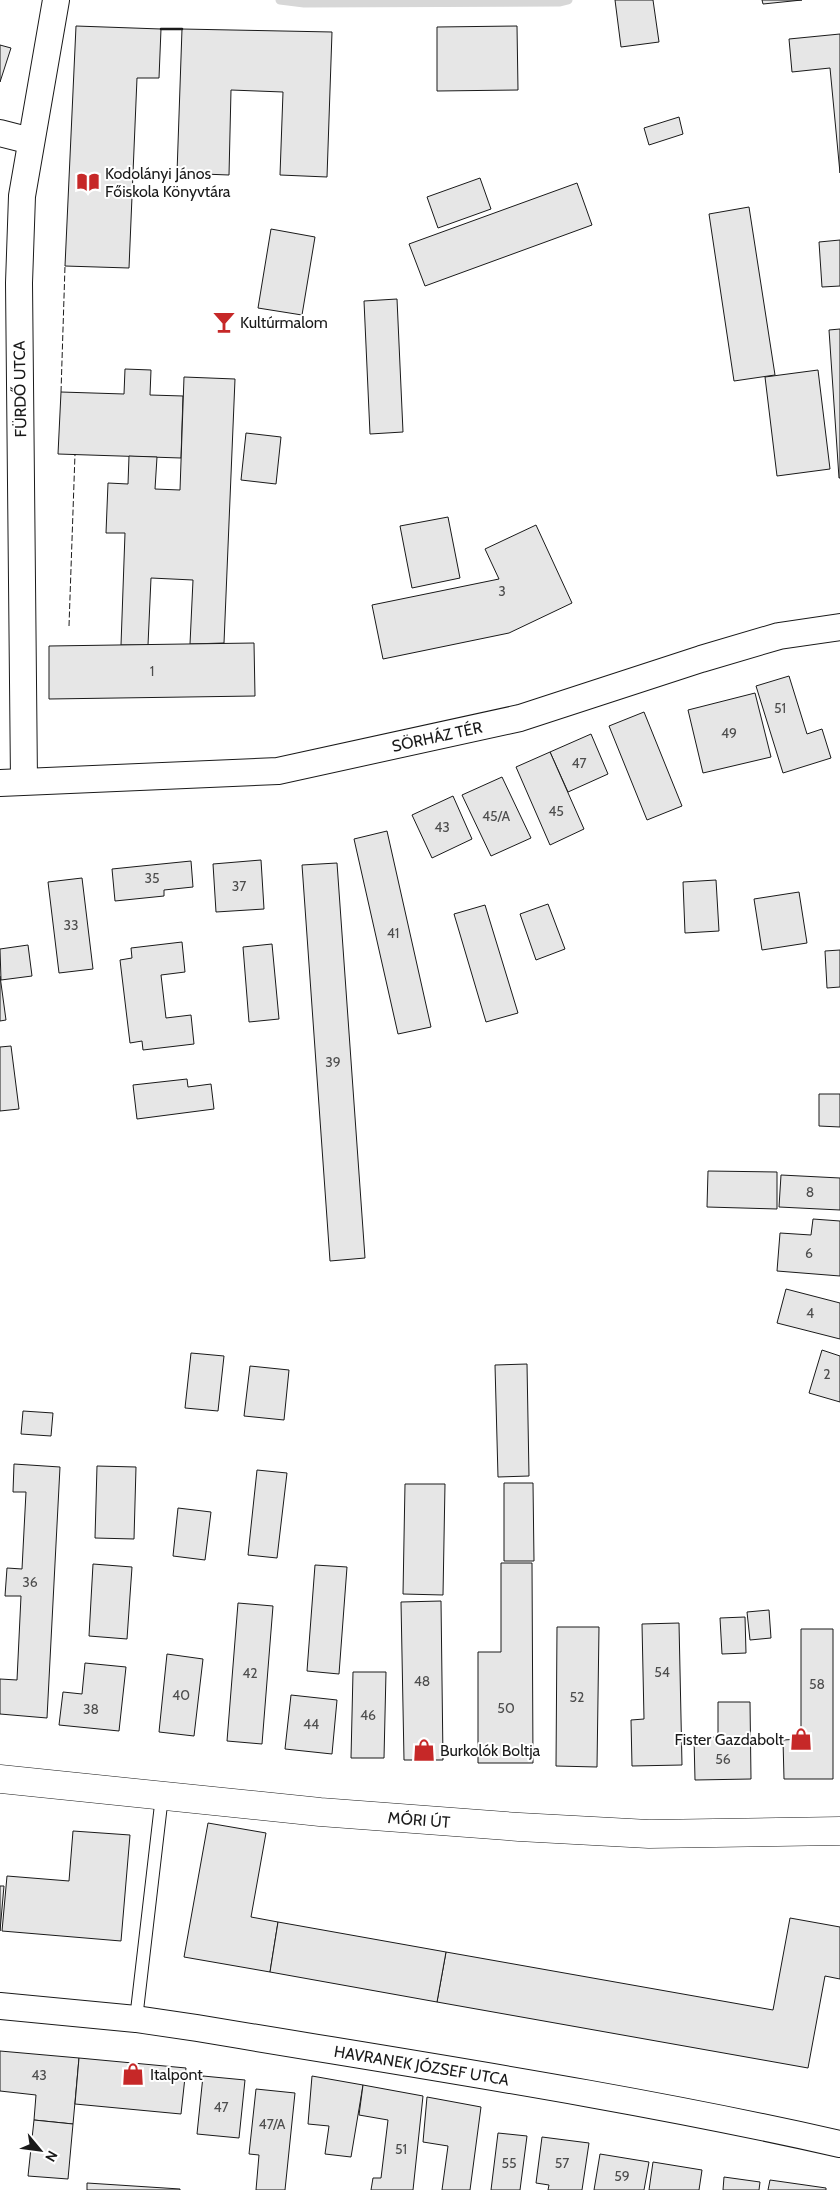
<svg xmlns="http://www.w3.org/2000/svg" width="840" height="2190" font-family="Cabin,sans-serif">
<rect width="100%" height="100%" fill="#fff"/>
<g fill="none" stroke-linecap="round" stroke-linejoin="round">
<!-- stream -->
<path stroke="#d7d7d7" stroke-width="9" d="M 280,0 L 304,3 L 560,2 L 568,0"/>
</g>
<!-- building -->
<g fill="#e6e6e6" stroke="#1a1a1a">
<path d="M 615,0 L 653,0 L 659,42 L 621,47 Z"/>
<path d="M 762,0 L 802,0 L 763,4 Z"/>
<path d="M 76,26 L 161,29 L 159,78 L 137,78 L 129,268 L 65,266 Z"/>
<path d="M 517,26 L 518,90 L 437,91 L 437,27 Z"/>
<path d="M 182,29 L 332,32 L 327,177 L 280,175 L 283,92 L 231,90 L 229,175 L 177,173 Z"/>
<path d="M 840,34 L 840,173 L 830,68 L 792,72 L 789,39 Z"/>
<path d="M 0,45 L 11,48 L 0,82 Z"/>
<path d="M 679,117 L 683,134 L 649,145 L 644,128 Z"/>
<path d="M 480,178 L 491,209 L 438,228 L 427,197 Z"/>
<path d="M 577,183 L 592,225 L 425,286 L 409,244 Z"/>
<path d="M 749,207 L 775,375 L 734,381 L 709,214 Z"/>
<path d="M 271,229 L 315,237 L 302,315 L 258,308 Z"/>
<path d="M 840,240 L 840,286 L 822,287 L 819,242 Z"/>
<path d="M 397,299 L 403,432 L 370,434 L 364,301 Z"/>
<path d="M 840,329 L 840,478 L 839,478 L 829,330 Z"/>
<path d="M 125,369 L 151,370 L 150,395 L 183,396 L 181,458 L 58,454 L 61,392 L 124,394 Z"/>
<path d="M 818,370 L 830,469 L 777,476 L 765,377 Z"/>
<path d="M 184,377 L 235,379 L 224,643 L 190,644 L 193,580 L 151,578 L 148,645 L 121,645 L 125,533 L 106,533 L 108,483 L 128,484 L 129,456 L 157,457 L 155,489 L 180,490 Z"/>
<path d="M 246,433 L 281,437 L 276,484 L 241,480 Z"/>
<path d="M 448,517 L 460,578 L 412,588 L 400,526 Z"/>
<path d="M 536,525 L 572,603 L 509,633 L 383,659 L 372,605 L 499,579 L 485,549 Z"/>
<path d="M 254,643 L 255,696 L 49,699 L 49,646 Z"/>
<path d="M 789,676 L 807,734 L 822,729 L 831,758 L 783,773 L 756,686 Z"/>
<path d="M 755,693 L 771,757 L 703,773 L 688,710 Z"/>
<path d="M 644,712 L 682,806 L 647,820 L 609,726 Z"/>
<path d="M 591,734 L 608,774 L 568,792 L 550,752 Z"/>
<path d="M 550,752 L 584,829 L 550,845 L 516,767 Z"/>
<path d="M 502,777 L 531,838 L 491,856 L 462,795 Z"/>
<path d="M 453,796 L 472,839 L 432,858 L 412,815 Z"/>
<path d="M 387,831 L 431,1027 L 398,1034 L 354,839 Z"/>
<path d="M 261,860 L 264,909 L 216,912 L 213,864 Z"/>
<path d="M 191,861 L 193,887 L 164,890 L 164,896 L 115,901 L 112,869 Z"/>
<path d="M 337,863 L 365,1258 L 330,1261 L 302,865 Z"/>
<path d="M 82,878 L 93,969 L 59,973 L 48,882 Z"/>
<path d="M 716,880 L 719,931 L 685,933 L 683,882 Z"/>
<path d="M 799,892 L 807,943 L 762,950 L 754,899 Z"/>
<path d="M 548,904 L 565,949 L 536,960 L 520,914 Z"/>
<path d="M 485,905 L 518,1013 L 486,1022 L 454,914 Z"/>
<path d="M 182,942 L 185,972 L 161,975 L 166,1018 L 191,1015 L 194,1044 L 143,1050 L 142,1041 L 130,1043 L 120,960 L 132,958 L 131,948 Z"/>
<path d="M 272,944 L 279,1019 L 249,1022 L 243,947 Z"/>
<path d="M 28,945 L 32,976 L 1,980 L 0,949 Z"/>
<path d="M 840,950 L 840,987 L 827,988 L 825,951 Z"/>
<path d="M 0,976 L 6,1020 L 0,1021 Z"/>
<path d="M 11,1046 L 19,1109 L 0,1111 L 0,1047 Z"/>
<path d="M 187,1079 L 188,1087 L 211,1084 L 214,1109 L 137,1119 L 133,1085 Z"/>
<path d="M 819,1094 L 840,1094 L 840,1127 L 819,1126 Z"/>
<path d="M 708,1171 L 777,1172 L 777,1209 L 707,1207 Z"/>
<path d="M 781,1175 L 840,1178 L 840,1210 L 779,1207 Z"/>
<path d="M 813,1219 L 840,1221 L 840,1276 L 777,1271 L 780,1233 L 811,1235 Z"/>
<path d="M 786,1289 L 840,1303 L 840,1339 L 777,1323 Z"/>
<path d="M 822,1350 L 840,1356 L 840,1402 L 809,1393 Z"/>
<path d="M 191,1353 L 224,1356 L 218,1411 L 185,1408 Z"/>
<path d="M 527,1364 L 529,1476 L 498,1477 L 495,1365 Z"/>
<path d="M 250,1366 L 289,1370 L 284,1420 L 244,1416 Z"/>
<path d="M 23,1411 L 53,1413 L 51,1436 L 21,1434 Z"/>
<path d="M 14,1464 L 60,1467 L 47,1718 L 0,1714 L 0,1679 L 17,1680 L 21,1596 L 5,1596 L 7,1568 L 22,1569 L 26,1492 L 13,1492 Z"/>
<path d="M 97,1466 L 136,1467 L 134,1539 L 95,1538 Z"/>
<path d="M 257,1470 L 287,1473 L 277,1558 L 248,1555 Z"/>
<path d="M 504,1483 L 533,1483 L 534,1561 L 504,1561 Z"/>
<path d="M 405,1484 L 445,1484 L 443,1595 L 403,1594 Z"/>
<path d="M 178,1508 L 211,1512 L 205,1560 L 173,1556 Z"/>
<path d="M 501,1563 L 532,1563 L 533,1763 L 478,1763 L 478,1652 L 501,1652 Z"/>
<path d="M 93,1564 L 132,1567 L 127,1639 L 89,1636 Z"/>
<path d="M 315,1565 L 347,1567 L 339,1674 L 307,1671 Z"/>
<path d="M 441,1601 L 443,1760 L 404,1760 L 401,1602 Z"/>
<path d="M 238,1603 L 273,1606 L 262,1744 L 227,1741 Z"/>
<path d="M 769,1610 L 771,1638 L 750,1640 L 747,1612 Z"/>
<path d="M 745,1617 L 746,1653 L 722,1654 L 720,1618 Z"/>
<path d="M 679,1623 L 682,1765 L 632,1766 L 631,1720 L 644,1719 L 642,1624 Z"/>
<path d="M 557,1627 L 599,1627 L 597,1767 L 556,1766 Z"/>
<path d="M 801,1629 L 833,1629 L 833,1779 L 784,1779 L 783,1740 L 801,1739 Z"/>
<path d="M 167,1654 L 203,1659 L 194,1736 L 159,1732 Z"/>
<path d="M 85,1663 L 126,1667 L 119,1731 L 59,1725 L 63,1692 L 82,1694 Z"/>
<path d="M 353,1672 L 386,1672 L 384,1758 L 351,1758 Z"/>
<path d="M 291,1695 L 337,1700 L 332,1754 L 285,1749 Z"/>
<path d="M 718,1702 L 750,1702 L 751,1779 L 695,1780 L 694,1738 L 718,1737 Z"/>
<path d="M 208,1823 L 266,1833 L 251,1917 L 278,1922 L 270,1972 L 184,1957 Z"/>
<path d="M 73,1831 L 130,1835 L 121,1941 L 2,1931 L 7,1876 L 69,1881 Z"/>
<path d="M 0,1886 L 4,1886 L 0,1931 Z"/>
<path d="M 790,1918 L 840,1927 L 840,1979 L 825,1976 L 808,2068 L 437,2002 L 446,1952 L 773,2010 Z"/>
<path d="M 278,1922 L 446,1952 L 437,2002 L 270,1972 Z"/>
<path d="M 0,2051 L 79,2058 L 73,2124 L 34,2120 L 36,2095 L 0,2091 Z"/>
<path d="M 79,2058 L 186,2068 L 181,2114 L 75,2104 Z"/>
<path d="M 203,2076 L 245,2080 L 239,2138 L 197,2134 Z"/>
<path d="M 312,2076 L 363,2085 L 351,2157 L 325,2154 L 329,2126 L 308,2124 Z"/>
<path d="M 363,2085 L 423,2096 L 413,2190 L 371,2190 L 373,2178 L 381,2178 L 388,2120 L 359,2115 Z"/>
<path d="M 256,2089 L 295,2093 L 285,2190 L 256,2190 L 259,2155 L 249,2154 Z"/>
<path d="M 427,2097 L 481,2107 L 470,2190 L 442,2190 L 448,2146 L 423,2142 Z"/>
<path d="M 34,2120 L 73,2124 L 68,2179 L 28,2176 Z"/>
<path d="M 498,2133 L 527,2136 L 520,2190 L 491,2190 Z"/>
<path d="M 542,2137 L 589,2143 L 582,2190 L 548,2190 L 549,2185 L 536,2183 Z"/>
<path d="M 600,2154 L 649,2162 L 644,2190 L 594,2190 Z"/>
<path d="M 653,2162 L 702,2170 L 699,2190 L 649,2190 Z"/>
<path d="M 724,2177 L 760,2182 L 759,2190 L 723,2190 Z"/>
<path d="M 770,2180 L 826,2188 L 826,2190 L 768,2190 Z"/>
<path d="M 87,2183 L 180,2189 L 180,2190 L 87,2190 Z"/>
</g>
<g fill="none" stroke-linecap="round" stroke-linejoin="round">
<defs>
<path id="service" d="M 136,2019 L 162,1796"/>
<g id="minor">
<path d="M 0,133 L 31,141"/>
<path d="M 24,781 L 19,283 L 22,196 L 56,0"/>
<path id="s1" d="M 0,783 L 278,771 L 520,718 L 701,659 L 779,636 L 840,627"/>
<path id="s2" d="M 0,2006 L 136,2019 L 197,2028 C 411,2064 628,2096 840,2144"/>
</g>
<g id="secondary">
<path id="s3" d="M 0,1779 L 320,1812 L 519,1827 L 649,1834 L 840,1831"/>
</g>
</defs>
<!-- service casing -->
<use href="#service" stroke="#1a1a1a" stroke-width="14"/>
<!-- minor casing -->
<use href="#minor" stroke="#1a1a1a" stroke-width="28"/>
<!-- secondary casing -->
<use href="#secondary" stroke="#1a1a1a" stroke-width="29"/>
<!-- service -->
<use href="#service" stroke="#fff" stroke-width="12"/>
<!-- minor -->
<use href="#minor" stroke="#fff" stroke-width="26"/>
<!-- secondary -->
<use href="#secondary" stroke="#fff" stroke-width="28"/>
<!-- fence -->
<g stroke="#1a1a1a" stroke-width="1" stroke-dasharray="6 2.5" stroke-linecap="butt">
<path d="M 61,392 L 65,266"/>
<path d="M 69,626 L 75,454"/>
</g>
<!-- wall -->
<path stroke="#1a1a1a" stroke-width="2.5" d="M 161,29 L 182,29"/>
</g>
<!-- icons -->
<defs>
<symbol id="library-bare" viewBox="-9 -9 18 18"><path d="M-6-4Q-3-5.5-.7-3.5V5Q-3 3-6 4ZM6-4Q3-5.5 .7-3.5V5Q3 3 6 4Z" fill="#c62828" stroke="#fff" stroke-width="2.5" paint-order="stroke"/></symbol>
<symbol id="bar-bare" viewBox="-9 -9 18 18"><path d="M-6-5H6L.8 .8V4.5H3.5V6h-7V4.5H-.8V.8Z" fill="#c62828" stroke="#fff" stroke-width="2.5" paint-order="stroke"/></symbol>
<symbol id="shop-bare" viewBox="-9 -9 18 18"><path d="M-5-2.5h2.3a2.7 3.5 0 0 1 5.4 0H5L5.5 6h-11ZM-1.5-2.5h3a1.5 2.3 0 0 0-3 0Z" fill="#c62828" stroke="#fff" stroke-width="2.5" paint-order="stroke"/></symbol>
</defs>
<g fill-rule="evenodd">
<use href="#library-bare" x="72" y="166" width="32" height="32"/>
<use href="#bar-bare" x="208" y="306" width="32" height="32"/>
<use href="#shop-bare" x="785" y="1723" width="32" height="32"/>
<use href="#shop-bare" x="408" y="1734" width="32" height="32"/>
<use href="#shop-bare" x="117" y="2058" width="32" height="32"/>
</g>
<g text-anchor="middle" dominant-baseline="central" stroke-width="4" stroke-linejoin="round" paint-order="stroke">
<!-- number labels -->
<g font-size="14" fill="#4d4d4d">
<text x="502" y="591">3</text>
<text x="152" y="671">1</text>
<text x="780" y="708">51</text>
<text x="729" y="733">49</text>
<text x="579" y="763">47</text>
<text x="556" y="811">45</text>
<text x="496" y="816">45/A</text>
<text x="442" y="827">43</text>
<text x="152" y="878">35</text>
<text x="239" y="886">37</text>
<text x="71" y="925">33</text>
<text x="393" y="933">41</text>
<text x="333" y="1062">39</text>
<text x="810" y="1192">8</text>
<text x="809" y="1253">6</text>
<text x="810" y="1313">4</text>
<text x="827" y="1374">2</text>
<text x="30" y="1582">36</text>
<text x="662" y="1672">54</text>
<text x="250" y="1673">42</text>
<text x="422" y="1681">48</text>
<text x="817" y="1684">58</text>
<text x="181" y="1695">40</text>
<text x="577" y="1697">52</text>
<text x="506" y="1708">50</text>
<text x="91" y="1709">38</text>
<text x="368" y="1715">46</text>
<text x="311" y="1724">44</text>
<text x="723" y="1759">56</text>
<text x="39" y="2075">43</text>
<text x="221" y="2107">47</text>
<text x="272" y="2124">47/A</text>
<text x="401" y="2149">51</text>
<text x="509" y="2163">55</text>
<text x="562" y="2163">57</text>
<text x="622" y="2176">59</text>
</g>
<!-- poi labels -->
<g font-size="16" fill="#1a1a1a" stroke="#fff" text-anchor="start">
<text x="105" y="173">Kodolányi János<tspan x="105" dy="18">Főiskola Könyvtára</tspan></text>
<text x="240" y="322">Kultúrmalom</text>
<text x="784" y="1739" text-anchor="end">Fister Gazdabolt</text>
<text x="440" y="1750">Burkolók Boltja</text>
<text x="150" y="2074">Italpont</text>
</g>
<!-- street labels -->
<g font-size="16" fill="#1a1a1a" stroke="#fff">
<text transform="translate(20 389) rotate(-91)">FÜRDŐ UTCA</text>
<text stroke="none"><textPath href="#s1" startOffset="441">SÖRHÁZ TÉR</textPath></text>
<text stroke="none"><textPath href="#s3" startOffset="421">MÓRI ÚT</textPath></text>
<text stroke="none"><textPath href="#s2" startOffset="426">HAVRANEK JÓZSEF UTCA</textPath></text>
</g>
</g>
<!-- north arrow -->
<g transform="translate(40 2150) rotate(119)" stroke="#ffffff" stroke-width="4" paint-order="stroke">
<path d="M0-4L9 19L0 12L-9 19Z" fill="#1a1a1a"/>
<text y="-8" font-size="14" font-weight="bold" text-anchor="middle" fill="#1a1a1a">N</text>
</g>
</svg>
